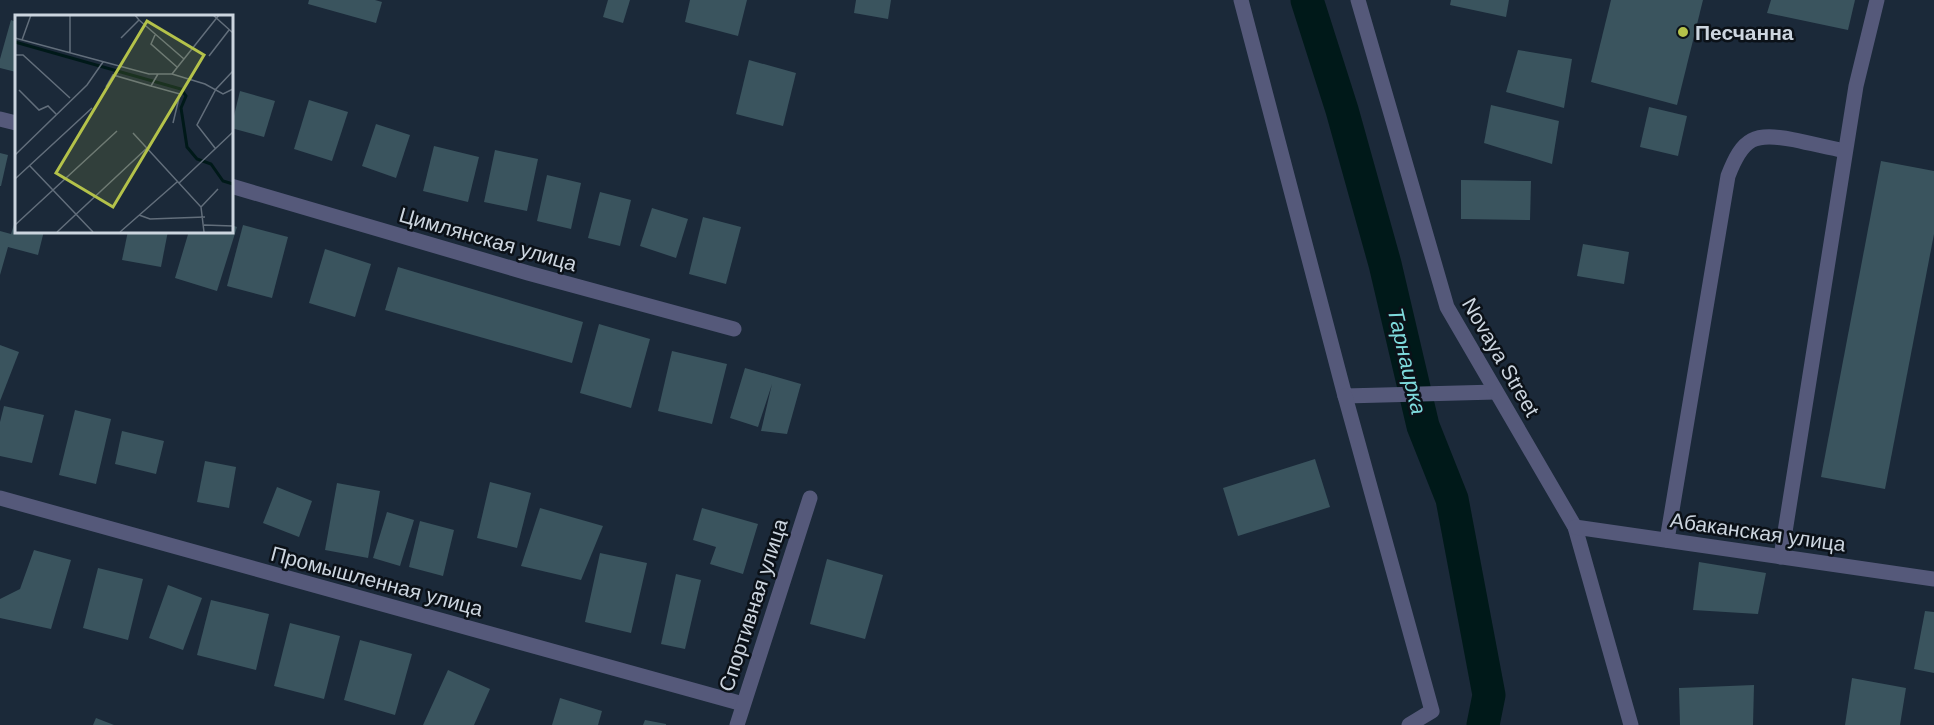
<svg xmlns="http://www.w3.org/2000/svg" width="1934" height="725" font-family="Helvetica,sans-serif">
<rect width="100%" height="100%" fill="#1b2939"/>
<g fill="none" stroke-linecap="round" stroke-linejoin="round">
<!-- canal -->
<path stroke="#001919" stroke-width="33" d="M 1307,0 L 1342,110 L 1385,264 L 1423,426 L 1452,499 L 1489,695 L 1483,725"/>
</g>
<!-- building -->
<g fill="#3a545e">
<path d="M 309,0 L 375,0 L 382,2 L 376,23 L 308,4 Z"/>
<path d="M 608,0 L 630,0 L 623,23 L 603,17 Z"/>
<path d="M 690,0 L 747,0 L 738,36 L 685,22 Z"/>
<path d="M 856,0 L 891,0 L 888,19 L 854,13 Z"/>
<path d="M 1451,0 L 1509,0 L 1506,17 L 1450,5 Z"/>
<path d="M 1611,0 L 1703,0 L 1677,105 L 1591,82 Z"/>
<path d="M 1771,0 L 1855,0 L 1848,30 L 1767,13 Z"/>
<path d="M 11,20 L 16,22 L 16,72 L 0,68 L 0,59 Z"/>
<path d="M 1518,50 L 1572,59 L 1564,108 L 1506,92 Z"/>
<path d="M 749,60 L 796,73 L 783,126 L 736,114 Z"/>
<path d="M 240,91 L 275,101 L 264,137 L 231,128 Z"/>
<path d="M 309,100 L 348,112 L 332,161 L 294,149 Z"/>
<path d="M 1491,105 L 1559,121 L 1552,164 L 1484,143 Z"/>
<path d="M 1649,107 L 1687,116 L 1678,156 L 1640,147 Z"/>
<path d="M 376,124 L 410,135 L 396,178 L 362,166 Z"/>
<path d="M 434,146 L 479,157 L 468,202 L 423,191 Z"/>
<path d="M 495,150 L 538,159 L 527,211 L 484,202 Z"/>
<path d="M 0,153 L 8,155 L 1,186 L 0,186 Z"/>
<path d="M 1881,161 L 1934,171 L 1934,234 L 1885,489 L 1821,477 Z"/>
<path d="M 547,175 L 581,183 L 571,229 L 537,221 Z"/>
<path d="M 1461,180 L 1531,181 L 1530,220 L 1461,219 Z"/>
<path d="M 600,192 L 631,200 L 620,246 L 588,238 Z"/>
<path d="M 652,208 L 688,219 L 676,258 L 640,246 Z"/>
<path d="M 703,217 L 741,227 L 726,284 L 689,274 Z"/>
<path d="M 16,218 L 16,231 L 44,231 L 38,255 L 8,247 L 0,275 L 0,231 L 11,234 Z"/>
<path d="M 231,225 L 237,227 L 217,291 L 175,278 L 189,231 L 231,231 Z"/>
<path d="M 243,225 L 288,237 L 272,298 L 227,286 Z"/>
<path d="M 128,231 L 168,231 L 161,267 L 122,260 Z"/>
<path d="M 1583,244 L 1629,252 L 1624,284 L 1577,276 Z"/>
<path d="M 325,249 L 371,264 L 355,317 L 309,303 Z"/>
<path d="M 398,267 L 583,322 L 572,363 L 385,310 Z"/>
<path d="M 599,324 L 650,339 L 631,408 L 580,393 Z"/>
<path d="M 0,345 L 19,352 L 0,401 Z"/>
<path d="M 672,351 L 727,364 L 712,424 L 658,411 Z"/>
<path d="M 745,368 L 801,384 L 787,434 L 761,431 L 772,384 L 758,427 L 730,418 Z"/>
<path d="M 4,406 L 44,415 L 32,463 L 0,456 L 0,422 Z"/>
<path d="M 75,410 L 111,419 L 96,484 L 59,475 Z"/>
<path d="M 122,431 L 164,441 L 156,474 L 115,464 Z"/>
<path d="M 1315,459 L 1330,507 L 1238,536 L 1223,488 Z"/>
<path d="M 205,461 L 236,467 L 229,508 L 197,502 Z"/>
<path d="M 490,482 L 531,493 L 517,548 L 477,538 Z"/>
<path d="M 337,483 L 380,491 L 368,558 L 325,550 Z"/>
<path d="M 277,487 L 312,501 L 299,537 L 263,523 Z"/>
<path d="M 540,508 L 603,526 L 581,580 L 521,566 Z"/>
<path d="M 702,508 L 758,524 L 743,574 L 710,564 L 716,547 L 693,540 Z"/>
<path d="M 387,512 L 414,520 L 400,566 L 373,558 Z"/>
<path d="M 420,521 L 454,530 L 443,576 L 409,567 Z"/>
<path d="M 34,550 L 71,560 L 51,629 L 0,618 L 0,599 L 20,589 Z"/>
<path d="M 600,553 L 647,563 L 631,633 L 585,622 Z"/>
<path d="M 827,559 L 883,575 L 865,639 L 810,624 Z"/>
<path d="M 1699,562 L 1766,573 L 1758,614 L 1693,610 Z"/>
<path d="M 98,568 L 143,579 L 128,640 L 83,628 Z"/>
<path d="M 676,574 L 701,580 L 685,649 L 661,644 Z"/>
<path d="M 168,585 L 202,598 L 183,650 L 149,638 Z"/>
<path d="M 211,600 L 269,614 L 256,670 L 197,655 Z"/>
<path d="M 1925,611 L 1934,612 L 1934,673 L 1914,669 Z"/>
<path d="M 290,623 L 340,636 L 324,699 L 274,686 Z"/>
<path d="M 360,640 L 412,654 L 395,715 L 344,700 Z"/>
<path d="M 448,670 L 490,689 L 474,725 L 423,725 Z"/>
<path d="M 1852,678 L 1906,688 L 1900,725 L 1845,725 Z"/>
<path d="M 1754,685 L 1753,725 L 1680,725 L 1679,688 Z"/>
<path d="M 560,698 L 602,711 L 598,725 L 552,725 Z"/>
<path d="M 96,718 L 114,725 L 93,725 Z"/>
<path d="M 645,720 L 666,724 L 666,725 L 643,725 Z"/>
</g>
<g fill="none" stroke-linecap="round" stroke-linejoin="round">
<!-- lane -->
<g stroke="#55597a" stroke-width="15">
<path d="M 1241,0 L 1345,396 L 1496,392"/>
<path d="M 1345,396 L 1432,711 L 1409,725"/>
<path d="M 1667,540 L 1728,176 C 1743,137 1754,132 1795,140 C 1812,144 1828,147 1845,151"/>
<path d="M 1781,557 L 1856,86 L 1877,0"/>
</g>
<!-- street -->
<g stroke="#55597a" stroke-width="15">
<path d="M 1358,0 L 1447,307 L 1575,527 L 1631,725"/>
<path d="M 0,119 L 16,123"/>
<path d="M 231,186 L 528,273 L 734,329"/>
<path d="M 0,498 L 743,704"/>
<path d="M 1575,527 L 1934,579"/>
<path d="M 737,725 L 810,498"/>
</g>
</g>
<!-- markers -->
<circle fill="#b4c24a" stroke="#0b1118" stroke-width="2" cx="1683" cy="32" r="6"/>
<g text-anchor="middle" dominant-baseline="central" stroke-width="5" stroke-linejoin="round" paint-order="stroke">
<!-- poi labels -->
<g font-size="21" font-weight="bold" fill="#ccd5df" stroke="#0b1118" text-anchor="start">
<text x="1695" y="32">Песчанна</text>
</g>
<!-- street labels -->
<g font-size="21" fill="#ccd5df" stroke="#0b1118">
<text transform="translate(488 239) rotate(16)">Цимлянская улица</text>
<text transform="translate(1501 357) rotate(60)">Novaya Street</text>
<text transform="translate(1758 532) rotate(8)">Абаканская улица</text>
<text transform="translate(377 581) rotate(15)">Промышленная улица</text>
<text transform="translate(753 605) rotate(-72)">Спортивная улица</text>
</g>
<!-- water labels -->
<g font-size="22" font-style="italic" fill="#7edadc" stroke="#0b1118">
<text transform="translate(1407 361) rotate(77)">Тарнаирка</text>
</g>
</g>
<!-- overview -->
<g transform="translate(15 15)">
<rect width="218" height="218" fill="#1b2939"/>
<path fill="none" stroke="#001919" stroke-width="3" d="M 0,27 L 166,74 L 171,81 L 166,93 L 172,132 L 182,144 L 196,149 L 208,166 L 218,169"/>
<path fill="none" stroke="#626e7b" stroke-width="1.5" d="M 55,0 L 55,38M 198,0 L 218,18M 124,5 L 169,44M 140,20 L 136,29 L 162,52M 0,23 L 134,59 L 157,59 L 190,69 L 208,79 L 218,74M 106,23 L 124,5 L 120,0M 7,25 L 16,0M 0,40 L 8,40 L 55,83M 194,41 L 214,15M 157,59 L 204,0M 136,71 L 165,79 L 158,108M 91,72 L 98,60 L 136,71 L 143,59M 4,75 L 24,95 L 33,91 L 41,99M 118,118 L 186,192 L 189,217M 200,133 L 182,110 L 201,74 L 218,56M 0,140 L 72,70 L 88,47M 15,151 L 78,217M 0,164 L 77,93M 164,168 L 218,117M 186,192 L 203,174M 124,200 L 135,204 L 190,202M 0,210 L 102,116M 189,210 L 218,211M 42,217 L 132,133M 105,217 L 162,167"/>
<path fill="#b4c24a" fill-opacity="0.15" stroke="#b4c24a" stroke-width="3" d="M 132,6 L 189,40 L 98,192 L 41,158 Z"/>
<rect width="218" height="218" fill="none" stroke="#ccd5df" stroke-width="3"/>
</g>
</svg>
